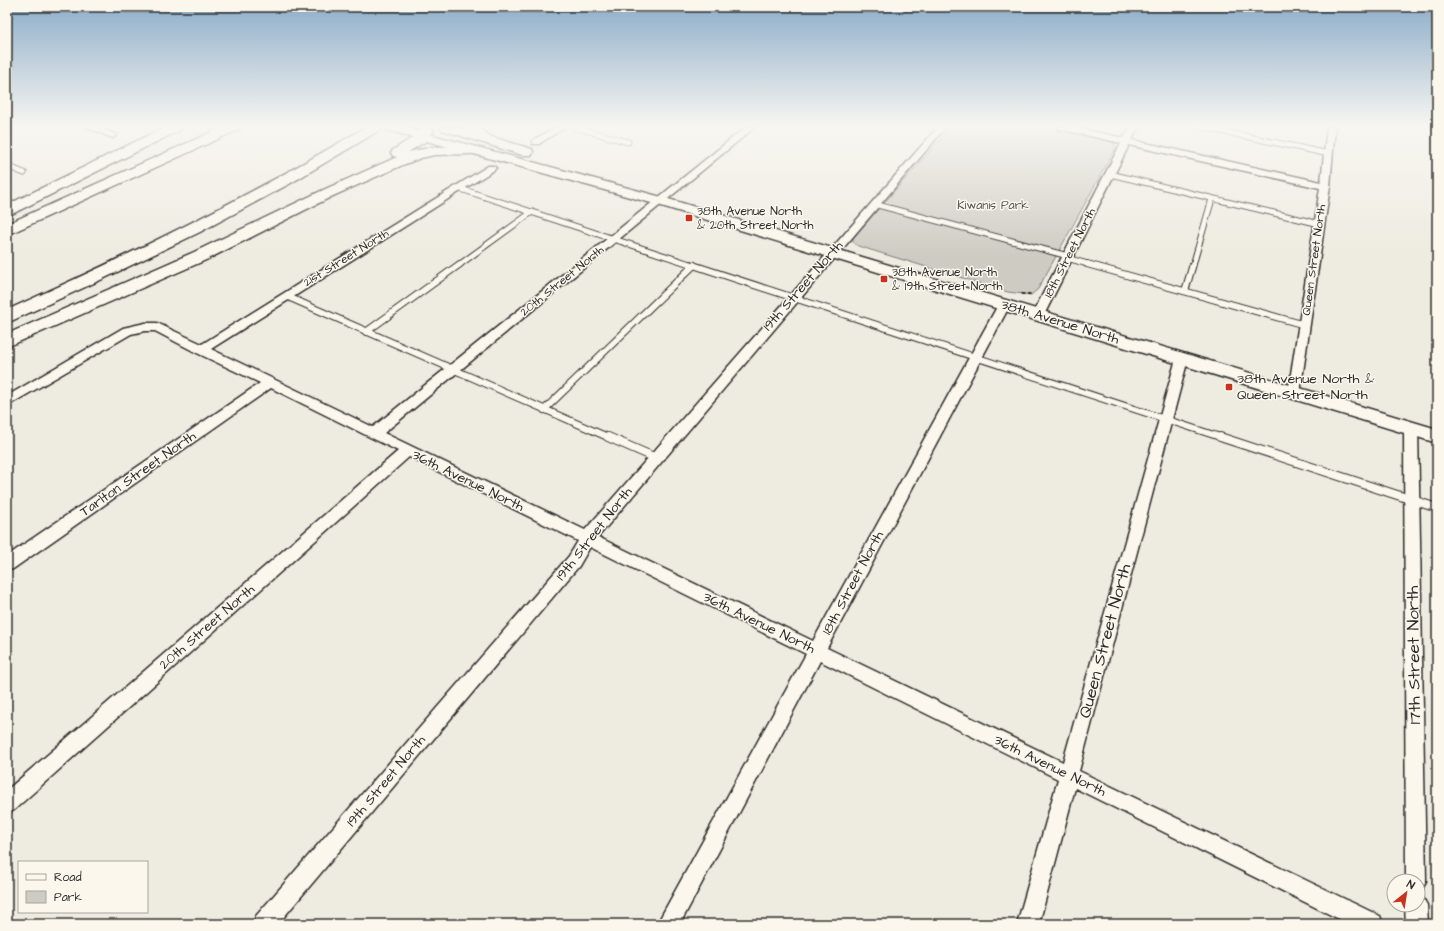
<svg xmlns="http://www.w3.org/2000/svg" width="1444" height="931" font-family="'Architects Daughter',sans-serif">
<rect width="100%" height="100%" fill="#eeebe0"/>
<filter id="ink" filterUnits="userSpaceOnUse"><feTurbulence type="fractalNoise" baseFrequency=".025" numOctaves="2"/><feDisplacementMap in="SourceGraphic" scale="8" xChannelSelector="R" yChannelSelector="G"/><feConvolveMatrix kernelMatrix="1 2 1 2 8 2 1 2 1" color-interpolation-filters="sRGB"/></filter>
<g filter="url(#ink)">
<!-- green -->
<path fill="#cecbc2" stroke="#7c7b76" d="M 951,127 L 1047,127 L 1105,140 L 1114,143 L 1116,147 L 1038,289 L 1031,295 L 1008,292 L 858,246 L 853,242 L 853,238 Z"/>
<g fill="none" stroke-linecap="round" stroke-linejoin="round">
<defs>
<g id="service-far2">
<path d="M 574,127 L 628,142"/>
<path d="M 1202,127 L 1329,154"/>
<path d="M 7,166 L 24,173"/>
<path d="M 1110,174 L 1320,224"/>
<path d="M 458,188 L 693,265"/>
<path d="M 874,204 L 1068,256"/>
<path d="M 1067,258 L 1091,265"/>
<path d="M 459,265 L 532,212"/>
<path d="M 1193,265 L 1212,199"/>
</g>
<g id="service-far1">
<path d="M 690,264 L 1223,438"/>
<path d="M 1087,264 L 1305,325"/>
<path d="M 1185,291 L 1193,264"/>
<path d="M 286,296 L 610,438"/>
<path d="M 366,332 L 460,264"/>
<path d="M 544,410 L 694,265"/>
</g>
<g id="service">
<path d="M 608,437 L 656,458"/>
<path d="M 1220,437 L 1437,508"/>
</g>
<g id="minor">
<path d="M 87,127 L 98,127 L 117,135 L 113,138 L 110,137 Z"/>
<path d="M 556,127 L 565,127 L 539,144 L 533,144 L 532,142 L 533,140 Z"/>
<path d="M 746,127 L 755,127 L 384,433 L 585,530 L 938,127 L 946,127 L 598,537 L 813,641 L 998,305 L 1000,303 L 1008,303 L 1010,305 L 827,648 L 1063,762 L 1176,359 L 1178,356 L 1186,356 L 1188,359 L 1079,771 L 1380,916 L 1383,924 L 1349,924 L 1075,788 L 1039,924 L 1017,924 L 1058,779 L 820,661 L 680,924 L 657,924 L 806,654 L 590,547 L 579,566 L 278,924 L 253,924 L 256,916 L 569,556 L 578,541 L 409,457 L 14,810 L 7,813 L 7,790 L 398,451 L 271,388 L 13,569 L 7,570 L 7,556 L 260,383 L 197,353 L 155,331 L 145,331 L 131,334 L 7,406 L 7,396 L 123,328 L 145,323 L 157,323 L 202,344 L 488,166 L 494,166 L 496,168 L 494,170 L 211,349 L 373,427 Z"/>
<path d="M 1058,127 L 1072,127 L 1124,138 L 1130,127 L 1138,127 L 1132,140 L 1321,182 L 1327,127 L 1335,127 L 1330,186 L 1300,393 L 1299,396 L 1294,397 L 1289,396 L 1288,393 L 1320,188 L 1129,145 L 1044,315 L 1042,318 L 1034,318 L 1032,315 L 1121,143 L 1059,129 Z"/>
<path d="M 1411,423 L 1416,425 L 1418,428 L 1426,881 L 1423,888 L 1418,891 L 1418,881 L 1406,881 L 1404,428 L 1406,425 Z"/>
<path d="M 1418,895 L 1423,898 L 1427,905 L 1428,924 L 1406,924 L 1405,905 L 1418,905 Z"/>
</g>
<g id="secondary">
<path d="M 385,127 L 403,127 L 665,198 L 1437,429 L 1437,443 L 655,204 L 387,130 Z"/>
<path d="M 440,127 L 458,127 L 532,149 L 533,152 L 532,155 L 522,155 L 442,130 Z"/>
</g>
<g id="motorway">
<path d="M 165,127 L 182,127 L 180,130 L 12,214 L 7,216 L 7,205 Z"/>
<path d="M 223,127 L 240,127 L 238,130 L 7,235 L 7,224 Z"/>
<path d="M 366,127 L 382,127 L 380,130 L 291,183 L 200,232 L 107,277 L 7,323 L 7,310 C 130,255 251,196 366,127 Z"/>
<path d="M 419,127 L 431,127 L 434,130 L 428,140 L 408,152 L 434,147 L 470,146 L 475,147 L 477,150 L 475,153 L 470,154 L 434,155 L 421,158 L 405,164 L 333,196 L 206,260 L 7,347 L 7,334 L 194,252 L 323,190 L 397,157 L 393,156 L 391,153 L 393,150 L 418,134 L 420,130 Z"/>
<path d="M 464,127 L 478,127 L 494,139 L 492,142 C 482,144 468,135 464,127 Z"/>
</g>
</defs>
<!-- service-far2 casing -->
<use href="#service-far2" stroke="#2b2b2b" stroke-width="7"/>
<!-- service-far1 casing -->
<use href="#service-far1" stroke="#2b2b2b" stroke-width="8"/>
<!-- service casing -->
<use href="#service" stroke="#2b2b2b" stroke-width="10"/>
<!-- minor casing -->
<use href="#minor" stroke="#2b2b2b" stroke-width="3"/>
<!-- secondary casing -->
<use href="#secondary" stroke="#2b2b2b" stroke-width="3"/>
<!-- motorway casing -->
<use href="#motorway" stroke="#2b2b2b" stroke-width="3"/>
<!-- path -->
<path stroke="#2b2b2b" stroke-width="2" stroke-dasharray="3.5 2.5" stroke-linecap="butt" d="M 1021,294 L 1032,294"/>
<!-- service-far2 -->
<use href="#service-far2" stroke="#fbf7ec" stroke-width="5"/>
<!-- service-far1 -->
<use href="#service-far1" stroke="#fbf7ec" stroke-width="6"/>
<!-- service -->
<use href="#service" stroke="#fbf7ec" stroke-width="8"/>
<!-- minor -->
<use href="#minor" fill="#fbf7ec" fill-rule="evenodd"/>
<!-- secondary -->
<use href="#secondary" fill="#fbf7ec" fill-rule="evenodd"/>
<!-- motorway -->
<use href="#motorway" fill="#fbf7ec" fill-rule="evenodd"/>
</g>
</g>
<!-- sky -->
<linearGradient id="sky" x2="0" y2="1"><stop stop-color="#8dadc9"/><stop offset="0.49" stop-color="#f7f6f1"/><stop offset="1" stop-color="#f7f6f1" stop-opacity="0"/></linearGradient>
<rect width="1444" height="257" fill="url(#sky)"/>
<!-- markers -->
<g fill="#c8321e" stroke="#fbf7ec" stroke-width="1.5">
<rect x="685" y="214" width="8" height="8" rx="2"/>
<rect x="880" y="275" width="8" height="8" rx="2"/>
<rect x="1225" y="383" width="8" height="8" rx="2"/>
</g>
<g text-anchor="middle" dominant-baseline="central" stroke-width="3" stroke-linejoin="round" paint-order="stroke">
<!-- far-park labels -->
<g font-size="12" fill="#545351" stroke="#fbf7ec">
<text x="993" y="205">Kiwanis Park</text>
</g>
<!-- far-poi labels -->
<g font-size="12" fill="#2b2b2b" stroke="#fbf7ec" text-anchor="start">
<text x="697" y="211">38th Avenue North<tspan x="697" dy="14">&amp; 20th Street North</tspan></text>
<text x="892" y="272">38th Avenue North<tspan x="892" dy="14">&amp; 19th Street North</tspan></text>
</g>
<!-- far-street labels -->
<g font-size="12" fill="#2b2b2b" stroke="#fbf7ec">
<text transform="translate(1070 253) rotate(-63)">18th Street North</text>
<text transform="translate(346 258) rotate(-32)">21st Street North</text>
<text transform="translate(1314 260) rotate(-82)">Queen Street North</text>
<text transform="translate(562 281) rotate(-39)">20th Street North</text>
</g>
<!-- street labels -->
<g font-size="14" fill="#2b2b2b" stroke="#fbf7ec">
<text transform="translate(803 286) rotate(-49)">19th Street North</text>
<text transform="translate(1060 322) rotate(17)">38th Avenue North</text>
<text transform="translate(138 474) rotate(-35)">Tarlton Street North</text>
<text transform="translate(468 481) rotate(26)">36th Avenue North</text>
<text transform="translate(594 534) rotate(-52)">19th Street North</text>
<text transform="translate(853 583) rotate(-62)">18th Street North</text>
<text transform="translate(759 623) rotate(26)">36th Avenue North</text>
<text transform="translate(207 627) rotate(-41)">20th Street North</text>
<text transform="translate(1050 766) rotate(26)">36th Avenue North</text>
<text transform="translate(386 781) rotate(-50)">19th Street North</text>
</g>
<!-- poi labels -->
<g font-size="14" fill="#2b2b2b" stroke="#fbf7ec" text-anchor="start">
<text x="1237" y="379">38th Avenue North &amp;<tspan x="1237" dy="16">Queen Street North</tspan></text>
</g>
<!-- near-street labels -->
<g font-size="17" fill="#2b2b2b" stroke="#fbf7ec">
<text transform="translate(1105 641) rotate(-75)">Queen Street North</text>
<text transform="translate(1414 655) rotate(-91)">17th Street North</text>
</g>
</g>
<!-- margin -->
<rect width="1444" height="931" fill="none" stroke="#fbf7ec" stroke-width="24"/>
<rect x="12" y="12" width="1420" height="907" fill="none" stroke="#2b2b2b" stroke-width="1.5" filter="url(#ink)"/>
<!-- legend -->
<rect x="18" y="861" width="130" height="52" fill="#fbf7ec" stroke="#a8a59f"/>
<rect x="26" y="874" width="20" height="6" fill="#fbf7ec" stroke="#a8a59f"/>
<text x="54" y="881" font-size="12" fill="#2b2b2b">Road</text>
<rect x="26" y="891" width="20" height="12" fill="#cecbc2" stroke="#a8a59f"/>
<text x="54" y="901" font-size="12" fill="#2b2b2b">Park</text>
<!-- north arrow -->
<g transform="translate(1406 893) rotate(30)"><circle r="19" fill="#fbf7ec" stroke="#a8a59f"/>
<path d="M0-3L7 15L0 10L-7 15Z" fill="#c8321e"/>
<text y="-6" font-size="11" font-weight="bold" text-anchor="middle" fill="#2b2b2b">N</text>
</g>
</svg>
